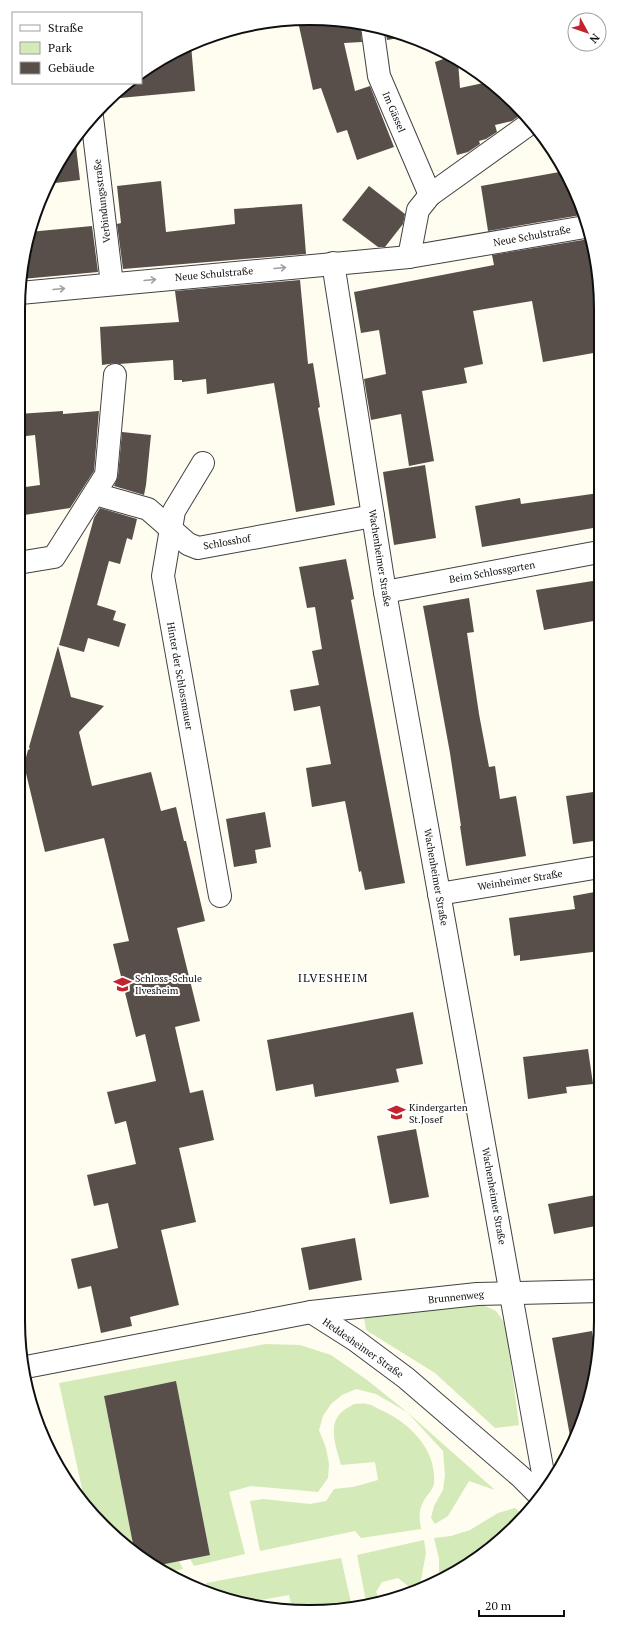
<svg xmlns="http://www.w3.org/2000/svg" width="619" height="1630" font-family="'PT Serif',serif">
<rect width="100%" height="100%" fill="#fffcf0"/>
<!-- green -->
<g fill="#d4eab9">
<path d="M 481,1304 L 496,1311 L 506,1325 L 519,1425 L 495,1428 L 435,1373 L 366,1330 L 364,1318 Z"/>
<path d="M 266,1344 L 300,1345 L 331,1355 L 367,1380 L 407,1412 L 495,1490 L 469,1481 L 448,1516 L 435,1524 L 431,1518 L 434,1506 L 443,1490 L 445,1475 L 443,1451 L 407,1412 L 376,1394 L 356,1389 L 342,1395 L 331,1404 L 323,1416 L 319,1430 L 326,1448 L 329,1464 L 328,1478 L 318,1492 L 251,1486 L 229,1492 L 245,1554 L 194,1566 L 190,1559 L 210,1554 L 176,1382 L 104,1396 L 134,1549 L 90,1513 L 86,1507 L 59,1383 Z"/>
<path d="M 354,1404 C 358,1404 363,1403 367,1404 C 371,1404 376,1408 381,1410 C 410,1423 437,1450 434,1484 C 433,1489 429,1493 426,1497 C 418,1510 419,1515 421,1529 L 361,1538 L 355,1531 L 260,1551 L 250,1501 L 263,1499 L 310,1504 L 326,1501 L 334,1489 L 353,1487 L 378,1480 L 375,1462 L 341,1465 C 337,1449 326,1424 343,1411 C 346,1408 351,1406 354,1404 Z"/>
<path d="M 515,1508 L 523,1515 L 471,1563 L 439,1580 L 439,1559 L 434,1538 L 451,1536 L 470,1530 L 498,1513 Z"/>
<path d="M 424,1540 L 426,1553 L 420,1585 L 413,1590 L 398,1578 L 382,1582 L 376,1592 L 381,1602 L 367,1606 L 357,1555 Z"/>
<path d="M 341,1558 L 352,1607 L 292,1609 L 289,1595 L 245,1603 L 216,1597 L 208,1593 L 206,1583 Z"/>
<path d="M 179,1561 L 183,1569 L 163,1573 L 155,1566 Z"/>
</g>
<!-- building -->
<g fill="#584f4b">
<path d="M 313,19 L 329,19 L 360,24 L 362,42 L 344,43 L 355,91 L 370,86 L 394,147 L 357,160 L 347,130 L 337,133 L 321,88 L 313,90 L 299,26 L 314,23 Z"/>
<path d="M 385,28 L 400,35 L 399,38 L 387,40 Z"/>
<path d="M 191,45 L 195,91 L 109,99 L 117,90 L 128,83 L 141,83 L 141,73 L 164,57 Z"/>
<path d="M 449,57 L 458,61 L 460,88 L 488,82 L 523,113 L 512,121 L 495,125 L 497,132 L 486,139 L 479,141 L 480,144 L 468,152 L 457,155 L 435,62 Z"/>
<path d="M 75,138 L 80,180 L 47,184 L 48,180 Z"/>
<path d="M 565,171 L 571,181 L 581,215 L 488,231 L 481,186 Z"/>
<path d="M 161,181 L 166,232 L 235,224 L 234,209 L 302,204 L 306,254 L 123,269 L 117,224 L 121,223 L 117,186 Z"/>
<path d="M 369,186 L 405,214 L 403,224 L 385,247 L 378,247 L 342,220 Z"/>
<path d="M 92,226 L 98,272 L 22,279 L 29,232 Z"/>
<path d="M 589,239 L 598,271 L 599,352 L 543,362 L 532,301 L 473,311 L 483,364 L 464,368 L 467,383 L 422,391 L 434,461 L 409,466 L 401,414 L 371,420 L 364,379 L 386,374 L 379,330 L 361,333 L 354,292 L 494,265 L 492,255 Z"/>
<path d="M 300,280 L 308,364 L 313,363 L 320,407 L 318,408 L 335,505 L 296,512 L 274,383 L 207,394 L 206,379 L 182,382 L 182,380 L 174,380 L 173,360 L 119,364 L 116,363 L 102,365 L 100,327 L 179,322 L 175,291 Z"/>
<path d="M 63,411 L 63,414 L 99,411 L 94,471 L 70,508 L 18,516 L 18,488 L 40,485 L 35,435 L 18,437 L 18,414 Z"/>
<path d="M 122,432 L 151,435 L 146,485 L 144,495 L 114,486 L 118,476 Z"/>
<path d="M 425,465 L 436,538 L 394,545 L 383,472 Z"/>
<path d="M 599,493 L 599,527 L 482,547 L 475,506 L 520,498 L 521,504 Z"/>
<path d="M 100,508 L 137,519 L 132,540 L 127,538 L 120,564 L 109,561 L 97,605 L 116,611 L 113,620 L 126,624 L 119,647 L 88,638 L 84,652 L 59,645 L 94,518 Z"/>
<path d="M 346,559 L 354,599 L 351,600 L 405,883 L 365,890 L 361,871 L 359,872 L 345,801 L 312,807 L 306,768 L 331,764 L 320,706 L 294,711 L 290,690 L 319,685 L 312,651 L 322,649 L 315,607 L 307,608 L 299,567 Z"/>
<path d="M 599,580 L 599,620 L 544,630 L 536,590 Z"/>
<path d="M 469,598 L 474,632 L 467,633 L 479,714 L 489,767 L 495,766 L 500,799 L 516,796 L 526,856 L 466,866 L 460,826 L 461,826 L 450,753 L 423,606 Z"/>
<path d="M 58,646 L 71,697 L 104,706 L 79,732 L 92,786 L 151,772 L 161,811 L 176,807 L 184,841 L 186,841 L 205,921 L 177,928 L 200,1021 L 175,1027 L 190,1093 L 203,1090 L 214,1140 L 179,1148 L 196,1222 L 161,1230 L 179,1305 L 130,1317 L 132,1326 L 101,1333 L 91,1286 L 78,1289 L 71,1259 L 118,1248 L 108,1203 L 94,1206 L 87,1175 L 136,1164 L 126,1121 L 115,1124 L 107,1092 L 156,1081 L 145,1034 L 136,1037 L 113,944 L 129,941 L 104,838 L 45,852 L 24,765 L 28,750 L 30,749 L 29,747 Z"/>
<path d="M 600,791 L 600,840 L 573,844 L 566,796 Z"/>
<path d="M 265,812 L 271,847 L 255,850 L 257,863 L 234,867 L 226,819 Z"/>
<path d="M 600,891 L 600,951 L 520,961 L 520,955 L 514,956 L 509,918 L 575,909 L 573,896 Z"/>
<path d="M 413,1012 L 423,1064 L 396,1069 L 399,1082 L 315,1097 L 313,1084 L 276,1091 L 267,1040 Z"/>
<path d="M 588,1049 L 593,1084 L 566,1087 L 567,1093 L 528,1099 L 523,1057 Z"/>
<path d="M 416,1129 L 429,1197 L 390,1204 L 377,1136 Z"/>
<path d="M 601,1194 L 601,1225 L 554,1234 L 548,1204 Z"/>
<path d="M 355,1238 L 362,1280 L 309,1290 L 301,1248 Z"/>
<path d="M 592,1331 L 596,1356 L 591,1396 L 572,1447 L 552,1338 Z"/>
<path d="M 176,1381 L 210,1555 L 155,1566 L 134,1549 L 104,1396 Z"/>
</g>
<g fill="none" stroke-linecap="round" stroke-linejoin="round">
<defs>
<g id="street">
<path d="M 372,26 L 379,76 L 430,195"/>
<path d="M 92,117 L 112,284"/>
<path d="M 409,257 L 418,210 L 430,195 L 532,122"/>
<path d="M 333,263 L 385,592 L 546,1490"/>
<path d="M 20,293 L 409,257 L 585,227"/>
<path d="M 203,463 L 174,511 L 163,576 L 220,896"/>
<path d="M 95,494 L 148,509 L 188,544 L 198,548 L 373,516"/>
<path d="M 18,563 L 54,557 L 106,475 L 115,375"/>
<path d="M 385,592 L 599,552"/>
<path d="M 439,894 L 600,867"/>
<path d="M 311,1312 L 355,1340 L 406,1378 L 521,1477 L 541,1497"/>
<path d="M 26,1367 L 311,1312 L 477,1294 L 601,1291"/>
</g>
</defs>
<!-- street casing -->
<use href="#street" stroke="#424242" stroke-width="24"/>
<!-- street -->
<use href="#street" stroke="#fff" stroke-width="22"/>
</g>
<!-- one-way arrows -->
<defs><path id="oneway-shaft" d="M-6 0H5M1.5-3L5.5 0L1.5 3" fill="none" stroke-width="1.6" stroke-linecap="round" stroke-linejoin="round"/></defs>
<g stroke="#9f9f9f">
<use href="#oneway-shaft" transform="translate(280 268) rotate(-5)"/>
<use href="#oneway-shaft" transform="translate(150 280) rotate(-5)"/>
<use href="#oneway-shaft" transform="translate(59 289) rotate(-5)"/>
</g>
<!-- icons -->
<defs>
<symbol id="school-bare" viewBox="-9 -9 18 18"><path d="M0-5L7-2L0 1L-7-2ZM-4 1L0 2.5L4 1V4Q0 6-4 4Z" fill="#c1242f" stroke="#fff" stroke-width="2.5" paint-order="stroke"/></symbol>
</defs>
<g fill-rule="evenodd">
<use href="#school-bare" x="110" y="972" width="25" height="25"/>
<use href="#school-bare" x="384" y="1100" width="25" height="25"/>
</g>
<g text-anchor="middle" dominant-baseline="central" stroke-width="4" stroke-linejoin="round" paint-order="stroke">
<!-- street labels -->
<g font-size="10" fill="#0f0f0f" stroke="#fff">
<text transform="translate(394 112) rotate(67)">Im Gässel</text>
<text transform="translate(102 201) rotate(-97)">Verbindungsstraße</text>
<text transform="translate(532 236) rotate(-10)">Neue Schulstraße</text>
<text transform="translate(214 274) rotate(-5)">Neue Schulstraße</text>
<text transform="translate(227 542) rotate(-10)">Schlosshof</text>
<text transform="translate(380 558) rotate(81)">Wachenheimer Straße</text>
<text transform="translate(492 572) rotate(-10)">Beim Schlossgarten</text>
<text transform="translate(180 676) rotate(80)">Hinter der Schlossmauer</text>
<text transform="translate(436 877) rotate(80)">Wachenheimer Straße</text>
<text transform="translate(520 880) rotate(-9)">Weinheimer Straße</text>
<text transform="translate(494 1196) rotate(80)">Wachenheimer Straße</text>
<text transform="translate(456 1297) rotate(-6)">Brunnenweg</text>
<text transform="translate(363 1348) rotate(35)">Heddesheimer Straße</text>
</g>
<!-- poi labels -->
<g font-size="10" fill="#0f0f0f" stroke="#fff" text-anchor="start">
<text x="135" y="978">Schloss-Schule<tspan x="135" dy="12">Ilvesheim</tspan></text>
<text x="409" y="1107">Kindergarten<tspan x="409" dy="12">St.Josef</tspan></text>
</g>
<!-- quarter labels -->
<g font-size="12" letter-spacing="1" fill="#0f0f0f" stroke="#fff">
<text x="333" y="977">ILVESHEIM</text>
</g>
</g>
<!-- crop -->
<path d="M0 0H619V1630H0ZM309 25H310A284 284 0 0 1 594 309V1321A284 284 0 0 1 310 1605H309A284 284 0 0 1 25 1321V309A284 284 0 0 1 309 25Z" fill="#fff" fill-rule="evenodd"/>
<path fill="none" stroke="#0f0f0f" stroke-width="2" d="M309 25H310A284 284 0 0 1 594 309V1321A284 284 0 0 1 310 1605H309A284 284 0 0 1 25 1321V309A284 284 0 0 1 309 25Z"/>
<!-- legend -->
<rect x="12" y="12" width="130" height="72" fill="#ffffff" stroke="#9f9f9f"/>
<rect x="20" y="25" width="20" height="6" fill="#ffffff" stroke="#9f9f9f"/>
<text x="48" y="32" font-size="12" fill="#0f0f0f">Straße</text>
<rect x="20" y="42" width="20" height="12" fill="#d4eab9" stroke="#9f9f9f"/>
<text x="48" y="52" font-size="12" fill="#0f0f0f">Park</text>
<rect x="20" y="62" width="20" height="12" fill="#584f4b" stroke="#9f9f9f"/>
<text x="48" y="72" font-size="12" fill="#0f0f0f">Gebäude</text>
<!-- north arrow -->
<g transform="translate(587 32) rotate(130)"><circle r="19" fill="#ffffff" stroke="#9f9f9f"/>
<path d="M0-3L7 15L0 10L-7 15Z" fill="#c1242f"/>
<text y="-6" font-size="11" font-weight="bold" text-anchor="middle" fill="#0f0f0f">N</text>
</g>
<!-- scale -->
<path d="M479 1610v6h85v-6" fill="none" stroke="#0f0f0f" stroke-width="2"/>
<text x="485" y="1610" font-size="12" fill="#0f0f0f" stroke="#ffffff" stroke-width="3" paint-order="stroke">20 m</text>
</svg>
